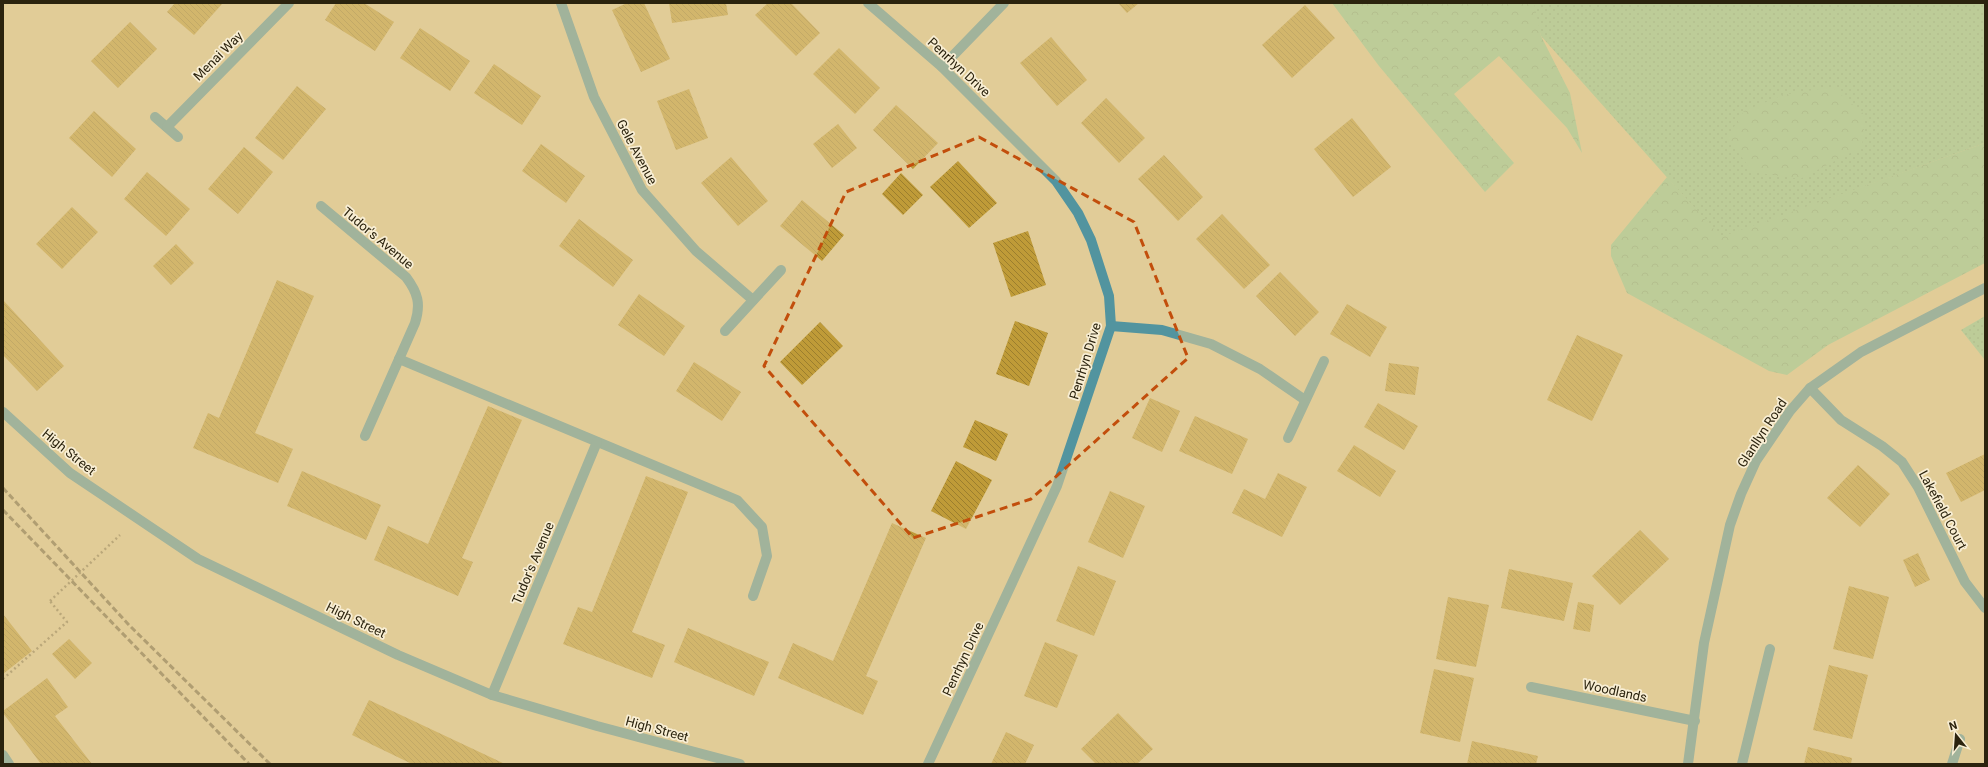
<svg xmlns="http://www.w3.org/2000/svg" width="1988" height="767" font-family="Roboto,sans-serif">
<defs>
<pattern id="grass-dots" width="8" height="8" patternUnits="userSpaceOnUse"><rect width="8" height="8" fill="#90cc9a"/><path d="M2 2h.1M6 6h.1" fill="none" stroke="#7caf84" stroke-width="1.8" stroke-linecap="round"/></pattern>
<pattern id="forest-crowns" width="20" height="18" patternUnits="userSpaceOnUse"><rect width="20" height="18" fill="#90cc9a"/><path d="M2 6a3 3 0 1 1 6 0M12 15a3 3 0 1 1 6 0" fill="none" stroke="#7caf84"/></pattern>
<pattern id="building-back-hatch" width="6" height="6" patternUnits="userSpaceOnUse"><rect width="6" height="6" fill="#bf9b38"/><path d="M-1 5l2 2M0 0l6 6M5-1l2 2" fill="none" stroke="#9b7e2e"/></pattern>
</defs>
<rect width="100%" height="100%" fill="#e1cc98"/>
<!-- grass -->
<g fill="url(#grass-dots)">
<path d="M 1531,3 L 1985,3 L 1985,143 L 1721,238 L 1541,36 Z"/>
<path d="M 1985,316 L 1985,360 L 1961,330 Z"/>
</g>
<!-- forest -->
<g fill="url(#forest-crowns)">
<path d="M 1332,3 L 1534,3 L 1541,36 L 1570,93 L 1582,153 L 1567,128 L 1499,56 L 1454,94 L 1514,163 L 1485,192 L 1379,66 Z"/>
<path d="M 1832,87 L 1865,115 L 1862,147 L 1800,179 L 1753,172 L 1727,138 L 1744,111 L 1783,95 Z"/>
<path d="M 1985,143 L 1985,263 L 1828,345 L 1787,375 L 1769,371 L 1627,293 L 1611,256 L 1611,245 L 1667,177 L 1721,237 Z"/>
</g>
<!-- building -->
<g fill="url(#building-back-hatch)">
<path d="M 175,3 L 223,3 L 194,35 L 167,12 Z"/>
<path d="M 336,3 L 364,3 L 394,22 L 375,51 L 325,20 Z"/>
<path d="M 627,3 L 644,3 L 670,59 L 641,72 L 612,10 Z"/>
<path d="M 669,3 L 726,3 L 728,15 L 672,23 Z"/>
<path d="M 768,3 L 791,3 L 820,33 L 796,56 L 755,15 Z"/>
<path d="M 1118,3 L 1139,3 L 1127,13 Z"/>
<path d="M 1305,5 L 1335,38 L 1292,78 L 1262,45 Z"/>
<path d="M 130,22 L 157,49 L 118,88 L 91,61 Z"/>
<path d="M 420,28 L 470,61 L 450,91 L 400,58 Z"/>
<path d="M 1051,37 L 1087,80 L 1057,106 L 1020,63 Z"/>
<path d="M 839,48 L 880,88 L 855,114 L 813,74 Z"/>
<path d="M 494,64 L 541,96 L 522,125 L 474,93 Z"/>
<path d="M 297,86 L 326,109 L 283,160 L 255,138 Z"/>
<path d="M 689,89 L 708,138 L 676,150 L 657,101 Z"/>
<path d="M 1106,98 L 1145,138 L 1119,163 L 1081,123 Z"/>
<path d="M 896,105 L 938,143 L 913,169 L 873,130 Z"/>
<path d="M 94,111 L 136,149 L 112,177 L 69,138 Z"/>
<path d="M 1352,118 L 1391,167 L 1353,197 L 1314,149 Z"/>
<path d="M 838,124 L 857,148 L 832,168 L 813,144 Z"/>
<path d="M 541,144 L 585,176 L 566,203 L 522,171 Z"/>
<path d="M 244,147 L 273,172 L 238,214 L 208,189 Z"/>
<path d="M 1164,155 L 1203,197 L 1178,221 L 1138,179 Z"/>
<path d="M 731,157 L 768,201 L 738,226 L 701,183 Z"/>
<path d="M 958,161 L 997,203 L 969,228 L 930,187 Z"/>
<path d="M 147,172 L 190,209 L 166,236 L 124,199 Z"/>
<path d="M 901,173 L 923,195 L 903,215 L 882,194 Z"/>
<path d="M 802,200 L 844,235 L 822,261 L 780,226 Z"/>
<path d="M 72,207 L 98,232 L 62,269 L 36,244 Z"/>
<path d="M 1222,214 L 1270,265 L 1244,289 L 1196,239 Z"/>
<path d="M 579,219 L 633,260 L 613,287 L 559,246 Z"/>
<path d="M 1028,231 L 1046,285 L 1011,297 L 993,243 Z"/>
<path d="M 176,244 L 194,263 L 171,285 L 153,266 Z"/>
<path d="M 1280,272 L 1319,312 L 1295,336 L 1256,296 Z"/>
<path d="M 277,280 L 314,296 L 255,433 L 293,449 L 278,483 L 193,448 L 208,413 L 219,418 Z"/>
<path d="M 639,294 L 685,326 L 664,356 L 618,325 Z"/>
<path d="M 3,300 L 64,366 L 37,391 L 3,355 Z"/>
<path d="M 1347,304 L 1387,327 L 1370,357 L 1330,334 Z"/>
<path d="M 1015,321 L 1048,333 L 1029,386 L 996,374 Z"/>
<path d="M 820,322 L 843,346 L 802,385 L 780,362 Z"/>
<path d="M 1577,335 L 1623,355 L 1592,421 L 1547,400 Z"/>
<path d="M 694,362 L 741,392 L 722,421 L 676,391 Z"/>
<path d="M 1389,363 L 1419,367 L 1415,395 L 1385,391 Z"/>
<path d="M 1150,398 L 1180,411 L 1162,452 L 1132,438 Z"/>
<path d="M 1378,403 L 1418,426 L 1404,450 L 1364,427 Z"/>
<path d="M 488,406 L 522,420 L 462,558 L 473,562 L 458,596 L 374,560 L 388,526 L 428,544 Z"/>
<path d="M 1195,416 L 1248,439 L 1232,474 L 1179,451 Z"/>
<path d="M 975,420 L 1008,434 L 996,461 L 963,447 Z"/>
<path d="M 1354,445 L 1396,471 L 1380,497 L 1337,471 Z"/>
<path d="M 1985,454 L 1985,490 L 1961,502 L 1946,473 Z"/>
<path d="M 956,461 L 992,480 L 966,529 L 931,511 Z"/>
<path d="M 1858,465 L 1890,494 L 1860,527 L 1827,498 Z"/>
<path d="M 302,471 L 381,505 L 366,540 L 287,506 Z"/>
<path d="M 1278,473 L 1307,487 L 1282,537 L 1232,513 L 1244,489 L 1265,499 Z"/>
<path d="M 646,476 L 688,492 L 632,632 L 665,645 L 652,678 L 563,644 L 578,607 L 592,612 Z"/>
<path d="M 1110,491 L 1145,506 L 1123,558 L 1088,542 Z"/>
<path d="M 892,523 L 926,538 L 866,676 L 878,681 L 863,715 L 778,678 L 793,643 L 833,661 Z"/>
<path d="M 1640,530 L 1669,559 L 1620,605 L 1592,576 Z"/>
<path d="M 1918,553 L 1930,580 L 1915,587 L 1903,560 Z"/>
<path d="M 1078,566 L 1116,581 L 1094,636 L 1056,621 Z"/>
<path d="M 1509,569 L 1573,583 L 1564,621 L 1501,608 Z"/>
<path d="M 1849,586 L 1889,597 L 1873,659 L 1833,649 Z"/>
<path d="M 1448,597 L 1489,605 L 1476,667 L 1436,659 Z"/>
<path d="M 1578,602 L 1594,605 L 1590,632 L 1573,629 Z"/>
<path d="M 3,614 L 32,651 L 3,674 Z"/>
<path d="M 688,628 L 769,662 L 754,696 L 674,662 Z"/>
<path d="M 69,639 L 92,663 L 75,679 L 52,654 Z"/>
<path d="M 1045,642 L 1078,655 L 1057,708 L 1024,696 Z"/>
<path d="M 1829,665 L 1868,675 L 1852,739 L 1813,730 Z"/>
<path d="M 1434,669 L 1474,678 L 1460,742 L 1420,733 Z"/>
<path d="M 47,678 L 68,707 L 55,716 L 92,764 L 41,764 L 3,713 L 3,711 Z"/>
<path d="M 369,700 L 505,764 L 412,764 L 352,735 Z"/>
<path d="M 1118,713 L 1153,749 L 1137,764 L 1096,764 L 1081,749 Z"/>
<path d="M 1006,732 L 1034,745 L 1025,764 L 991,764 Z"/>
<path d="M 1472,741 L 1538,756 L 1536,764 L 1467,764 Z"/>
<path d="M 1808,747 L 1852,758 L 1851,764 L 1804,764 Z"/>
</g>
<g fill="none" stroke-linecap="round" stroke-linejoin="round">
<!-- path -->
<path stroke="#8a7b56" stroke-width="2.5" stroke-dasharray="2 3" stroke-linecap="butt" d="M 3,679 L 67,622 L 50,601"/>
<!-- service -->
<path stroke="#52949f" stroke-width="10" d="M 1952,764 L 1960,739"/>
<!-- minor -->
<g stroke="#52949f" stroke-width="10">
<path d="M 561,3 L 594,97 L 642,190 L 696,251 L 753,300"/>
<path d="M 868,3 L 942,67 L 1056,181 L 1078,213 L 1091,240 L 1109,296 L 1111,326 L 1057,486 L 928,764"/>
<path d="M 942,67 L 1004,3"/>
<path d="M 155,117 L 178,137"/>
<path d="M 167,127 L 289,3"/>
<path d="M 321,206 L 406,277 C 418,293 421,304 415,323 L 365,436"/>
<path d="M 1111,326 L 1162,330 L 1211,344 L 1260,369 L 1305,400"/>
<path d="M 725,331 L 781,270"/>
<path d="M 399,359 L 737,500 L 762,527 L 767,556 L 753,596"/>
<path d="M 1810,388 L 1841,420 L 1882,446 L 1902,462 L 1918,487 L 1965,582 L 1985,608"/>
<path d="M 1288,438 L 1324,361"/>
<path d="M 1531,687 L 1695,721"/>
<path d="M 492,695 L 597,442"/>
<path d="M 3,755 L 9,764"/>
<path d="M 1742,764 L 1770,649"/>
</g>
<!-- tertiary -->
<g stroke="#52949f" stroke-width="10">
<path d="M 3,412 L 70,473 L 198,559 L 398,655 L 492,695 L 597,726 L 740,764"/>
<path d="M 1688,764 L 1704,643 L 1730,525 L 1741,494 L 1756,461 L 1790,411 L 1810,388 L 1861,352 L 1985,288"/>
</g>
<!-- rail -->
<g stroke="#746645" stroke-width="3" stroke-dasharray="6 3" stroke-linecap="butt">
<path d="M 3,488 L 129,625 L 270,764"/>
<path d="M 3,510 L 249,764"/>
</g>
<!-- path-bridge -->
<path stroke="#8a7b56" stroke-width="2.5" stroke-dasharray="2 3" stroke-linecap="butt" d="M 50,601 L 120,535"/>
</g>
<!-- marked area -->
<path d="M0 0H1988V767H0ZM 979,137 L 1134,222 L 1188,358 L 1031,499 L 913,538 L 764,366 L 846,192 Z" fill="#e1cc98" fill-opacity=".55" fill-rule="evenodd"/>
<path fill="none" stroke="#c24e0c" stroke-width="3" stroke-dasharray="8 5" stroke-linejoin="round" d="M 979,137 L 1134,222 L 1188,358 L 1031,499 L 913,538 L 764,366 L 846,192 Z"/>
<g text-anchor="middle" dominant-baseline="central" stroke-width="3.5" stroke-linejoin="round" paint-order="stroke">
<!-- street labels -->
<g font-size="13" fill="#2b230e" stroke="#f8eed4">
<text transform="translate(218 56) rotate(-45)">Menai Way</text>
<text transform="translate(959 67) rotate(43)">Penrhyn Drive</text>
<text transform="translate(637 152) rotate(62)">Gele Avenue</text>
<text transform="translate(378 238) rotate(40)">Tudor's Avenue</text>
<text transform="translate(1085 361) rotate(-73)">Penrhyn Drive</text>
<text transform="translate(1762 433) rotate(-57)">Glanllyn Road</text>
<text transform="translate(69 452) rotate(39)">High Street</text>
<text transform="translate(1943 510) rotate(62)">Lakefield Court</text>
<text transform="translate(533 563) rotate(-67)">Tudor's Avenue</text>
<text transform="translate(356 620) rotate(26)">High Street</text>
<text transform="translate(963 659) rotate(-65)">Penrhyn Drive</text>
<text transform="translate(1615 691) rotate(12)">Woodlands</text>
<text transform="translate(657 729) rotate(15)">High Street</text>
</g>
</g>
<!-- border -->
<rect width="1988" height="767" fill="none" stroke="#2b230e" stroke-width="8"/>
<!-- north arrow -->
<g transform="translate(1956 735) rotate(343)" stroke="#f8eed4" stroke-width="3" paint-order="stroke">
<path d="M0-3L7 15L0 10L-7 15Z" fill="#2b230e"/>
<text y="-6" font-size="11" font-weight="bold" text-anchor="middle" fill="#2b230e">N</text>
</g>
</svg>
